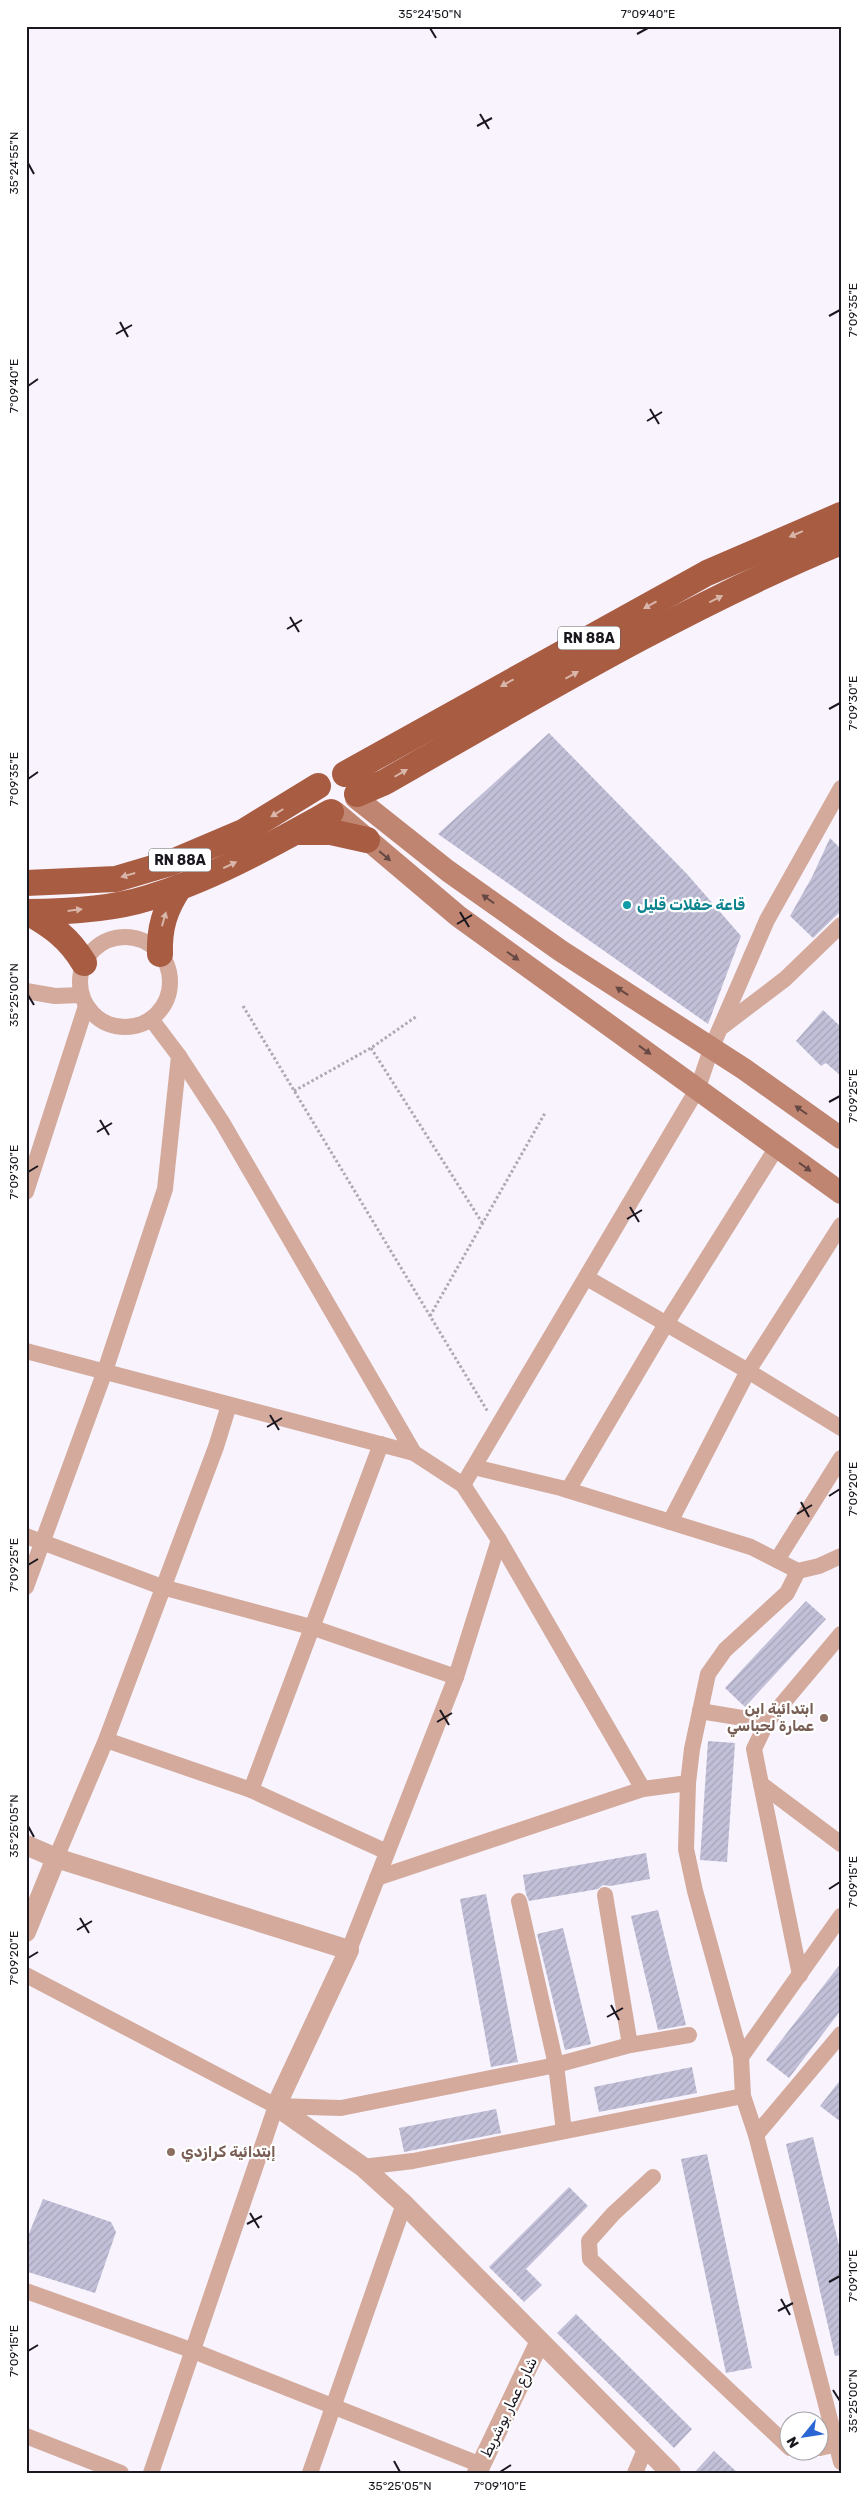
<svg xmlns="http://www.w3.org/2000/svg" width="867" height="2499" font-family="Rubik,'Noto Sans Arabic',sans-serif">
<defs>
<pattern id="building-hatch" width="6" height="6" patternUnits="userSpaceOnUse" patternTransform="scale(1.25)"><rect width="6" height="6" fill="#c1c0d8"/><path d="M-1 1l2-2M0 6l6-6M5 7l2-2" fill="none" stroke="#a5a4b9"/></pattern>
</defs>
<rect width="100%" height="100%" fill="#f8f3fd"/>
<!-- building -->
<g fill="url(#building-hatch)">
<path d="M 549,733 L 687,874 L 741,936 L 708,1024 L 438,834 Z"/>
<path d="M 830,838 L 841,849 L 841,911 L 813,938 L 790,916 L 812,877 Z"/>
<path d="M 823,1010 L 841,1027 L 841,1076 L 826,1063 L 821,1066 L 796,1041 Z"/>
<path d="M 806,1601 L 826,1619 L 745,1707 L 725,1688 Z"/>
<path d="M 708,1741 L 735,1743 L 727,1862 L 700,1860 Z"/>
<path d="M 646,1853 L 650,1879 L 610,1886 L 603,1885 L 598,1889 L 529,1901 L 526,1894 L 523,1875 Z"/>
<path d="M 486,1894 L 518,2062 L 491,2067 L 460,1899 Z"/>
<path d="M 658,1910 L 686,2025 L 658,2030 L 631,1916 Z"/>
<path d="M 563,1928 L 591,2044 L 565,2050 L 537,1934 Z"/>
<path d="M 841,1963 L 841,2010 L 789,2078 L 766,2060 Z"/>
<path d="M 692,2067 L 697,2093 L 599,2112 L 594,2087 Z"/>
<path d="M 841,2079 L 841,2122 L 820,2106 Z"/>
<path d="M 496,2109 L 501,2133 L 404,2152 L 399,2128 Z"/>
<path d="M 813,2137 L 841,2254 L 841,2355 L 835,2356 L 786,2144 Z"/>
<path d="M 707,2154 L 752,2368 L 726,2373 L 681,2159 Z"/>
<path d="M 569,2187 L 588,2206 L 526,2269 L 542,2285 L 524,2302 L 489,2267 Z"/>
<path d="M 43,2199 L 111,2222 L 116,2232 L 95,2293 L 28,2272 L 26,2241 Z"/>
<path d="M 576,2314 L 692,2429 L 674,2448 L 557,2333 Z"/>
<path d="M 714,2451 L 738,2473 L 694,2473 Z"/>
</g>
<g fill="none" stroke-linecap="round" stroke-linejoin="round">
<!-- path -->
<g stroke="#aea9b2" stroke-width="3" stroke-dasharray="2.5 2.5" stroke-linecap="butt">
<path d="M 243,1006 L 488,1412"/>
<path d="M 371,1048 L 483,1224"/>
<path d="M 294,1091 L 371,1048 L 417,1016"/>
<path d="M 430,1316 L 545,1113"/>
</g>
<!-- minor -->
<g stroke="#d3aa9c" stroke-width="16">
<circle cx="125" cy="982" r="45"/>
<path d="M 26,991 L 55,996 L 81,995"/>
<path d="M 151,1019 L 179,1056 L 222,1122 L 414,1453 L 463,1485 L 499,1540 L 456,1677 L 349,1950"/>
<path d="M 723,1026 L 785,979 L 841,925"/>
<path d="M 26,1192 L 86,1006"/>
<path d="M 587,1278 L 748,1371 L 841,1428"/>
<path d="M 26,1351 L 414,1453"/>
<path d="M 474,1467 L 561,1488 L 751,1547 L 798,1571"/>
<path d="M 463,1485 L 698,1088 L 711,1049 L 767,920 L 841,788"/>
<path d="M 568,1490 L 666,1324 L 777,1147"/>
<path d="M 670,1522 L 748,1371 L 841,1225"/>
<path d="M 26,1536 L 162,1587 L 311,1627 L 456,1677"/>
<path d="M 841,1556 L 819,1566 L 798,1571 L 787,1593 L 725,1650 L 708,1674 L 692,1749 L 688,1783 L 686,1849 L 695,1891 L 741,2057 L 743,2096 L 756,2135 L 841,2462"/>
<path d="M 777,1560 L 841,1458"/>
<path d="M 26,1587 L 105,1371 L 165,1189 L 179,1056"/>
<path d="M 841,1634 L 767,1722 L 754,1749 L 761,1784 L 841,1844"/>
<path d="M 700,1711 L 767,1722"/>
<path d="M 106,1740 L 251,1790 L 387,1852"/>
<path d="M 761,1784 L 800,1975"/>
<path d="M 643,1789 L 688,1783"/>
<path d="M 251,1790 L 381,1444"/>
<path d="M 56,1858 L 106,1740 L 216,1447 L 229,1405"/>
<path d="M 377,1878 L 643,1789 L 499,1540"/>
<path d="M 605,1895 L 630,2045"/>
<path d="M 519,1901 L 556,2065 L 564,2131"/>
<path d="M 26,1975 L 276,2106 L 341,2108 L 556,2065 L 630,2045 L 689,2035"/>
<path d="M 741,2057 L 841,1916"/>
<path d="M 756,2135 L 841,2034"/>
<path d="M 363,2167 L 413,2161 L 743,2096"/>
<path d="M 653,2177 L 613,2214 L 589,2241 L 590,2259 L 790,2448"/>
<path d="M 26,2291 L 191,2350 L 481,2465"/>
<path d="M 26,2436 L 121,2473"/>
<path d="M 820,2448 L 841,2443"/>
<path d="M 151,2473 L 276,2106"/>
<path d="M 310,2473 L 404,2204"/>
<path d="M 635,2473 L 646,2447"/>
</g>
<!-- tertiary -->
<g stroke="#d3aa9c" stroke-width="20">
<path d="M 26,1845 L 56,1858 L 349,1950 L 276,2106 L 363,2167 L 404,2204 L 671,2473"/>
<path d="M 26,1932 L 56,1858"/>
<path d="M 477,2473 L 540,2341"/>
</g>
<!-- secondary -->
<g stroke="#bf8570" stroke-width="22">
<path d="M 356,798 L 448,871 L 561,951 L 744,1069 L 841,1138"/>
<path d="M 335,812 L 458,916 L 841,1193"/>
</g>
<!-- trunk -->
<g stroke="#a85c42" stroke-width="26">
<path d="M 345,774 L 707,573 L 841,515"/>
<path d="M 357,794 L 385,782 C 534,697 682,608 841,542"/>
<path d="M 297,832 L 331,832 L 367,840"/>
<path d="M 26,883 L 116,879 L 170,863 L 243,832 L 318,786"/>
<path d="M 26,912 C 66,912 110,910 148,898 C 212,879 273,844 331,812"/>
<path d="M 27,912 C 52,926 69,938 84,963"/>
<path d="M 160,954 C 159,928 165,909 179,888"/>
</g>
</g>
<!-- one-way arrows -->
<defs><path id="oneway-solid" d="M-6-.8H1V-3.2L6.5 0L1 3.2V.8H-6Z" transform="scale(1.25)"/></defs>
<g fill="#d8b6aa">
<use href="#oneway-solid" transform="translate(796 534) rotate(157)"/>
<use href="#oneway-solid" transform="translate(716 599) rotate(-27)"/>
<use href="#oneway-solid" transform="translate(650 605) rotate(151)"/>
<use href="#oneway-solid" transform="translate(572 675) rotate(-29)"/>
<use href="#oneway-solid" transform="translate(507 683) rotate(151)"/>
<use href="#oneway-solid" transform="translate(401 773) rotate(-30)"/>
<use href="#oneway-solid" transform="translate(277 813) rotate(148)"/>
<use href="#oneway-solid" transform="translate(230 865) rotate(-25)"/>
<use href="#oneway-solid" transform="translate(128 875) rotate(164)"/>
<use href="#oneway-solid" transform="translate(75 910) rotate(-7)"/>
<use href="#oneway-solid" transform="translate(164 919) rotate(-74)"/>
</g>
<g fill="#654843">
<use href="#oneway-solid" transform="translate(385 856) rotate(40)"/>
<use href="#oneway-solid" transform="translate(488 899) rotate(-145)"/>
<use href="#oneway-solid" transform="translate(513 956) rotate(35)"/>
<use href="#oneway-solid" transform="translate(622 991) rotate(-147)"/>
<use href="#oneway-solid" transform="translate(645 1050) rotate(36)"/>
<use href="#oneway-solid" transform="translate(801 1110) rotate(-145)"/>
<use href="#oneway-solid" transform="translate(805 1167) rotate(36)"/>
</g>
<!-- ticks -->
<path fill="none" stroke="#1b171f" stroke-width="2" d="M 430,28 L 436,38M 637,34 L 648,28M 480,114 L 489,129M 477,126 L 492,118M 28,163 L 34,174M 829,316 L 840,310M 120,322 L 128,337M 116,334 L 132,325M 28,386 L 38,379M 650,409 L 659,424M 647,421 L 662,412M 290,617 L 299,632M 287,629 L 302,620M 829,709 L 840,703M 28,779 L 38,772M 460,912 L 469,927M 457,924 L 472,915M 28,995 L 34,1005M 829,1102 L 840,1096M 100,1120 L 109,1135M 97,1132 L 112,1123M 28,1172 L 38,1166M 630,1207 L 639,1222M 627,1219 L 642,1210M 270,1415 L 279,1430M 267,1427 L 282,1418M 829,1496 L 840,1489M 801,1502 L 809,1517M 797,1514 L 812,1505M 28,1565 L 38,1559M 440,1710 L 449,1725M 437,1722 L 452,1713M 28,1826 L 34,1837M 829,1889 L 840,1882M 80,1918 L 89,1933M 77,1930 L 92,1921M 28,1958 L 38,1952M 611,2005 L 619,2020M 607,2017 L 623,2008M 250,2213 L 259,2228M 247,2224 L 262,2216M 829,2282 L 840,2276M 781,2299 L 790,2315M 778,2311 L 793,2303M 28,2351 L 38,2345M 833,2390 L 840,2401M 394,2461 L 400,2472M 500,2472 L 511,2465"/>
<!-- markers -->
<circle fill="#0f9aa8" stroke="#fff" stroke-width="2" cx="627" cy="905" r="5"/>
<g fill="#8d6e63" stroke="#fff" stroke-width="2">
<circle cx="824" cy="1718" r="5"/>
<circle cx="171" cy="2152" r="5"/>
</g>
<g text-anchor="middle" dominant-baseline="central" stroke-width="4.5" stroke-linejoin="round" paint-order="stroke">
<!-- shield labels -->
<g fill="#fff" stroke="#5f5d62" stroke-width="1">
<rect x="558" y="626.5" width="62" height="23" rx="4"/>
<rect x="149" y="848.5" width="62" height="23" rx="4"/>
</g>
<g font-size="14" font-weight="bold" fill="#1b171f">
<text x="589" y="638">RN 88A</text>
<text x="180" y="860">RN 88A</text>
</g>
<!-- culture labels -->
<g font-size="15" font-weight="bold" fill="#0d838f" stroke="#fff" text-anchor="start">
<text x="637" y="905">قاعة حفلات قليل</text>
</g>
<!-- education labels -->
<g font-size="15" font-weight="bold" fill="#785e54" stroke="#fff" text-anchor="end">
<text x="814" y="1709">ابتدائية ابن<tspan x="814" dy="17">عمارة لحباسي</tspan></text>
<text x="181" y="2152" text-anchor="start">إبتدائية كرازدي</text>
</g>
<!-- street labels -->
<g font-size="15" fill="#1b171f" stroke="#fff">
<text transform="translate(509 2407) rotate(-64)">شارع عمار بوشريط</text>
</g>
</g>
<!-- border -->
<rect width="867" height="2499" fill="none" stroke="#ffffff" stroke-width="55"/>
<!-- north arrow -->
<g transform="translate(804 2436) rotate(240)"><circle r="24" fill="#ffffff" stroke="#a4a2a5"/>
<path d="M0-4L9 19L0 12L-9 19Z" fill="#2b67d4"/>
<text y="-8" font-size="14" font-weight="bold" text-anchor="middle" fill="#1b171f">N</text>
</g>
<rect x="28" y="28" width="812" height="2444" fill="none" stroke="#1b171f" stroke-width="2"/>
<g font-size="12" text-anchor="middle" fill="#1b171f">
<text x="430" y="18">35°24'50"N</text>
<text x="648" y="18">7°09'40"E</text>
<text transform="translate(14 163) rotate(-90)" y="4">35°24'55"N</text>
<text transform="translate(853 310) rotate(-90)" y="4">7°09'35"E</text>
<text transform="translate(14 386) rotate(-90)" y="4">7°09'40"E</text>
<text transform="translate(853 703) rotate(-90)" y="4">7°09'30"E</text>
<text transform="translate(14 779) rotate(-90)" y="4">7°09'35"E</text>
<text transform="translate(14 995) rotate(-90)" y="4">35°25'00"N</text>
<text transform="translate(853 1096) rotate(-90)" y="4">7°09'25"E</text>
<text transform="translate(14 1172) rotate(-90)" y="4">7°09'30"E</text>
<text transform="translate(853 1489) rotate(-90)" y="4">7°09'20"E</text>
<text transform="translate(14 1565) rotate(-90)" y="4">7°09'25"E</text>
<text transform="translate(14 1826) rotate(-90)" y="4">35°25'05"N</text>
<text transform="translate(853 1882) rotate(-90)" y="4">7°09'15"E</text>
<text transform="translate(14 1958) rotate(-90)" y="4">7°09'20"E</text>
<text transform="translate(853 2276) rotate(-90)" y="4">7°09'10"E</text>
<text transform="translate(14 2351) rotate(-90)" y="4">7°09'15"E</text>
<text transform="translate(853 2401) rotate(-90)" y="4">35°25'00"N</text>
<text x="400" y="2490">35°25'05"N</text>
<text x="500" y="2490">7°09'10"E</text>
</g>
</svg>
